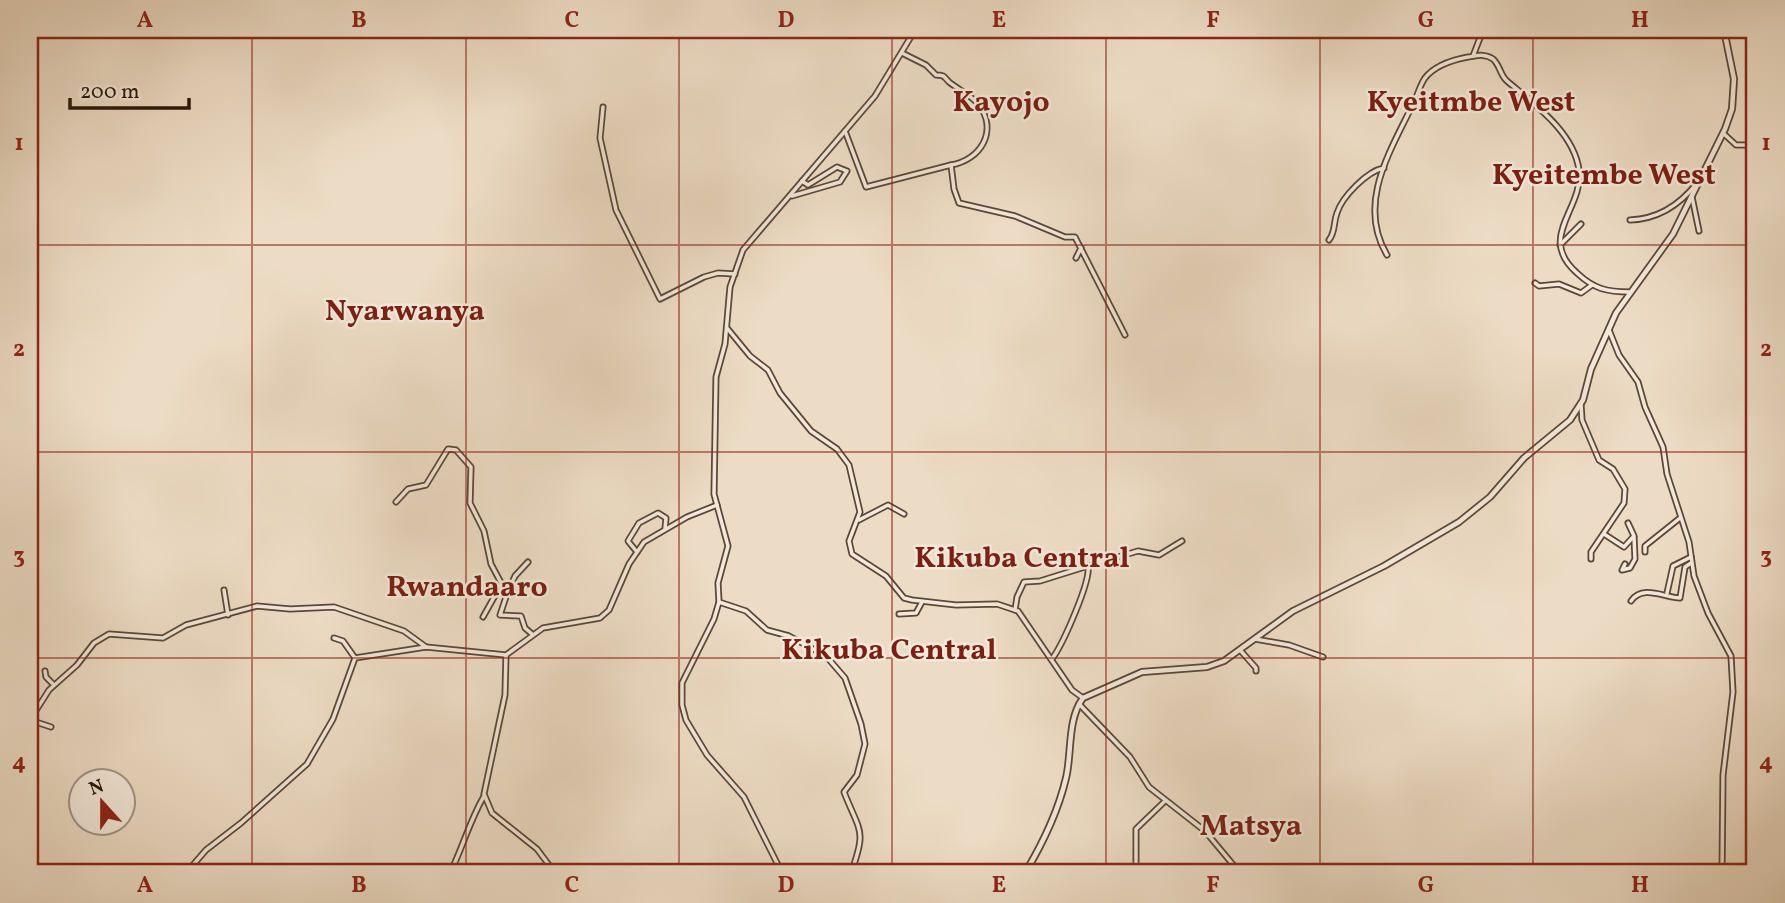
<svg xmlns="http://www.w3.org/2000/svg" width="1785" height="903" font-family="Vollkorn,serif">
<rect width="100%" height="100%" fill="#eddcc5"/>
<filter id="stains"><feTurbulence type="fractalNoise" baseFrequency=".00286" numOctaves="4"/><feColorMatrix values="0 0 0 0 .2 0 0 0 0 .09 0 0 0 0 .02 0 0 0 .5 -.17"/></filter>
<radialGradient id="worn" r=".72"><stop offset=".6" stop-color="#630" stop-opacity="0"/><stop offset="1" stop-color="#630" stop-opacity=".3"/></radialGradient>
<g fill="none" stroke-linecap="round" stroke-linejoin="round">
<defs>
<g id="minor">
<path d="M 326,32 L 327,30"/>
<path d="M 902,53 L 926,65 L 936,75 C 945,75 944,77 949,82 C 959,90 971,95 979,105 C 998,131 981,160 951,165"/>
<path d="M 1473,56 L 1483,30"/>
<path d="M 603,107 L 600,138 L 616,210 L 660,299 L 704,277 L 718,273 L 735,274"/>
<path d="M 845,131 L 866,187 L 951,165 L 954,189 L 959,203 L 1015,216 L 1065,237 L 1075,237 L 1125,335"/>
<path d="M 1723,133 L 1736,145 L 1755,145"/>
<path d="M 792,196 L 840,182 L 847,171 L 837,167 L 808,185 L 802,181"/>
<path d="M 1692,197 L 1699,231"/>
<path d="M 1630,220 C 1658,219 1679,206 1697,183"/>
<path d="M 1329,240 C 1336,231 1333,223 1337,213 C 1342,197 1367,171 1384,168"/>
<path d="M 1560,245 L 1581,224"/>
<path d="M 1387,255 C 1356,203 1391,150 1414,102 C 1418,94 1420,85 1425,78 C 1435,65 1452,60 1468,57 C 1476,56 1485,53 1493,59 C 1500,65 1500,75 1507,81 C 1534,104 1574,132 1579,170 C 1584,209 1536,237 1577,273 C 1594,289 1607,292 1630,292"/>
<path d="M 1076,258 L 1081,248"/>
<path d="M 1535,283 L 1539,286 L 1559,284 L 1581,293 L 1592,285"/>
<path d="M 727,328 L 750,356 L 768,370 L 780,393 L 811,431 L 837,449 L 849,465 L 860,512 L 849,541 L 852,554 L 886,576 L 904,598 L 912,600 L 956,605 L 997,604 L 1018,611 L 1072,690 L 1083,698"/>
<path d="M 1609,330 L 1619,355 L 1638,382 L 1645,407 L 1663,447 L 1667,474 L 1689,542 L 1694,576 L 1708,613 L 1731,656 L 1733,692 L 1723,775 L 1722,873"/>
<path d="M 1581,404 L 1582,420 L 1599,460 L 1613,469 L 1625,489 L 1624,503 L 1591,552 L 1591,559"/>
<path d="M 396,502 L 408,489 L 426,485 L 448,449 L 456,450 L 471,467 L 470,503 L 484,531 L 491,564 L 507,594 L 500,615 L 521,616 L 525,628 L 532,634"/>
<path d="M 859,520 L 888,505 L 904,514"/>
<path d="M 1604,534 L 1624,547 L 1634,536 L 1628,523"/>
<path d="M 637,552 L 628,541 L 639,523 L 658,513 L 666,518 L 665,529"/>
<path d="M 1645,552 L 1645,546 L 1680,518"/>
<path d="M 1625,564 L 1622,570 L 1630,568 L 1635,559 L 1634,537"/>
<path d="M 224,590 L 228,615"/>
<path d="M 1667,593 L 1673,566 L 1691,557"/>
<path d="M 507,594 L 515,576 L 528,562"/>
<path d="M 1631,601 C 1643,584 1665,598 1680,598 L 1685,567 L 1691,563"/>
<path d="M 719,602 L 746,611 L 767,630 L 789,636 L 826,656 L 845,678 L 861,724 L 865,744 L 857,775 L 844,792 C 860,833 867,829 851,873"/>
<path d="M 1015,610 L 1017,597 L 1024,582 L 1040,581 L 1088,566"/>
<path d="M 899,614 L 916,613 L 922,602"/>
<path d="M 483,617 L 502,583"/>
<path d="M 334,638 L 343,641 L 355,658"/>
<path d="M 1255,639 L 1289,645 L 1323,657"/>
<path d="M 1240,650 L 1256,668 L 1256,671"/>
<path d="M 1052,659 C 1063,644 1091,581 1088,566 L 1138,551 L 1159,555 L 1182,541"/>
<path d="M 45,671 L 46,677 L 54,685"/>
<path d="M 1079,704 L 1130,757 L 1149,787 L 1205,831 L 1240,873"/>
<path d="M 30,720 L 49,690 L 77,665 L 94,643 L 109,634 L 163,638 L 186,625 L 257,606 L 290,609 L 334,607 L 404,631 L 426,647"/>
<path d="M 30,720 L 51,727"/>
<path d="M 186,873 L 206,850 L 241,823 L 307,764 L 333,719 L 355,658 L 426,647 L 506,655"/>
<path d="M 450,873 C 463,847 469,822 484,796"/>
<path d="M 555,873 L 537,849 L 492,813 L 484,794 L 505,695 L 506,655 L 543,628 L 600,618 L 609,610 L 629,564 L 644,542 L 687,517 L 717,505"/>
<path d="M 782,873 L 744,797 L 707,755 L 686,720 L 682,705 L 682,683 L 714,619 L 719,602 L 718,583 L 728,546 L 714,494 L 716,377 L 725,344 L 730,287 L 743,250 L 875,96 L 915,30"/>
<path d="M 1136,873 L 1136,829 L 1164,802"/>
</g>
<path id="tertiary" d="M 1025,873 C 1043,843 1058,812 1066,778 C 1072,754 1067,719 1083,698 L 1142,672 L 1207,667 L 1224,661 L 1293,611 L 1384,566 L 1459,522 L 1490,497 L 1524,458 L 1570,420 L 1583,400 L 1591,369 L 1616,313 L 1673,234 L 1725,129 L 1732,109 L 1734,79 L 1724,30"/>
</defs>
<!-- minor casing -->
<use href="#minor" stroke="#594839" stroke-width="7"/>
<!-- tertiary casing -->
<use href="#tertiary" stroke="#594839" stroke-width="8"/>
<!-- minor -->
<use href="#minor" stroke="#f3e8d9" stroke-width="3.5"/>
<!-- tertiary -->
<use href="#tertiary" stroke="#f3e8d9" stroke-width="4.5"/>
</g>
<!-- grid -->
<path fill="none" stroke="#8f2418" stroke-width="2" stroke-opacity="0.55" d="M 252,30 L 252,873M 466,30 L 466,873M 679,30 L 679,873M 892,30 L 892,873M 1106,30 L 1106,873M 1320,30 L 1320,873M 1533,30 L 1533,873M 30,245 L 1755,245M 30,452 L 1755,452M 30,658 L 1755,658"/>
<g text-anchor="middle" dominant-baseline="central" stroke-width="5" stroke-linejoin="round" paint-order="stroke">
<!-- quarter labels -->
<g font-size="30" font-weight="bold" fill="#7a1f14" stroke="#f3e8d9">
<text x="1001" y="103">Kayojo</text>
<text x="1471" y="103">Kyeitmbe West</text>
<text x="1604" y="176">Kyeitembe West</text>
<text x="405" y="312">Nyarwanya</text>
<text x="1022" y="559">Kikuba Central</text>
<text x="467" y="588">Rwandaaro</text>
<text x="889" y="651">Kikuba Central</text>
<text x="1251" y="827">Matsya</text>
</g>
</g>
<!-- margin -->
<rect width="1785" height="903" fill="none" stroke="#eddcc5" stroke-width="77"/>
<!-- north arrow -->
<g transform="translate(102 802) rotate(339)"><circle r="33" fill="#f3e8d9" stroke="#a29486" stroke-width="2"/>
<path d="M0-5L12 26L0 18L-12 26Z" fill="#8f2418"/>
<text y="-10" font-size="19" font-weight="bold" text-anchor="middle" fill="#28170a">N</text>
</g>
<!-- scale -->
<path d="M70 98v10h119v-10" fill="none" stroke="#28170a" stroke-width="3.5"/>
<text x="80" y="98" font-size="21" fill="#28170a" stroke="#f3e8d9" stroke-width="5" paint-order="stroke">200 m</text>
<rect x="38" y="38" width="1708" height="826" fill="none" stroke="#8f2418" stroke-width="2.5"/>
<g font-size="23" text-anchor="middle" font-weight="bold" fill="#8f2418">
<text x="145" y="27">A</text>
<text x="359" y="27">B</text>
<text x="572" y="27">C</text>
<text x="786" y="27">D</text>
<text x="999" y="27">E</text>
<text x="1213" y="27">F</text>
<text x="1426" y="27">G</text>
<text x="1640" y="27">H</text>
<text x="19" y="150">1</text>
<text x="1766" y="150">1</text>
<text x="19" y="356">2</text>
<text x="1766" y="356">2</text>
<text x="19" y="563">3</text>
<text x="1766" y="563">3</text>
<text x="19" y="769">4</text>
<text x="1766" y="769">4</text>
<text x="145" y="892">A</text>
<text x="359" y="892">B</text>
<text x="572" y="892">C</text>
<text x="786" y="892">D</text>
<text x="999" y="892">E</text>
<text x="1213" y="892">F</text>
<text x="1426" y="892">G</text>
<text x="1640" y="892">H</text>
</g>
<rect width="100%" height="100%" filter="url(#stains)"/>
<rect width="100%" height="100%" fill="url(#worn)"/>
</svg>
